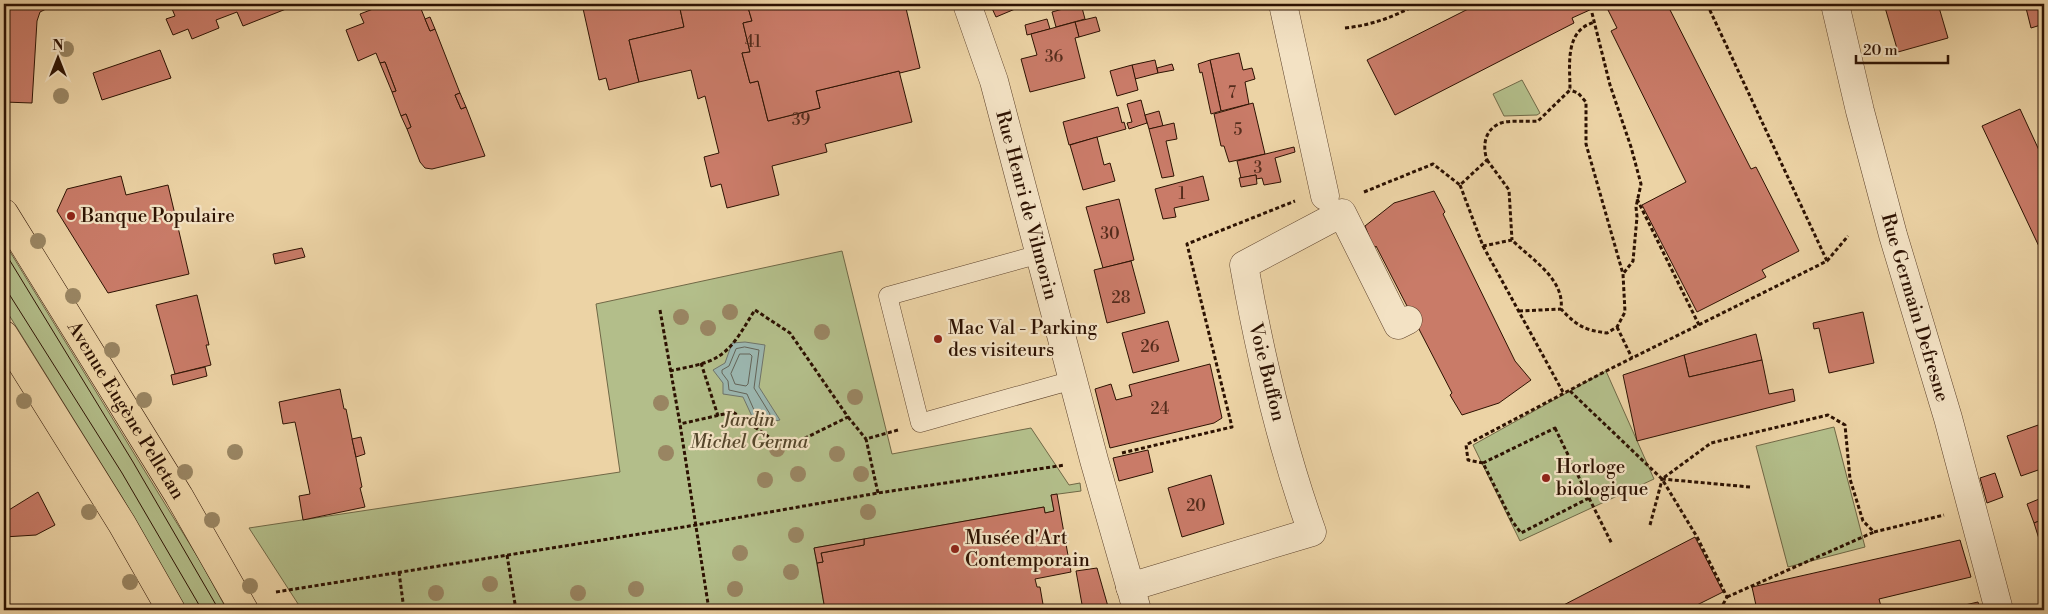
<svg xmlns="http://www.w3.org/2000/svg" width="2048" height="614" font-family="'Libre Bodoni',serif">
<rect width="100%" height="100%" fill="#ecd3a5"/>
<filter id="stains"><feTurbulence type="fractalNoise" baseFrequency=".004" numOctaves="4"/><feColorMatrix values="0 0 0 0 .2 0 0 0 0 .09 0 0 0 0 .02 0 0 0 .5 -.17"/></filter>
<radialGradient id="worn" r=".72"><stop offset=".6" stop-color="#630" stop-opacity="0"/><stop offset="1" stop-color="#630" stop-opacity=".3"/></radialGradient>
<!-- green -->
<g fill="#b3be8a" stroke="#706846">
<path d="M 1522,80 L 1540,113 L 1537,115 L 1504,116 L 1493,94 Z"/>
<path d="M 4,242 L 202,564 L 227,610 L 186,610 L 122,497 L 4,307 Z"/>
<path d="M 842,251 L 892,454 L 1031,428 L 1069,485 L 1080,483 L 1081,491 L 1051,495 L 1054,511 L 1045,513 L 1044,507 L 814,548 L 825,610 L 302,610 L 249,528 L 620,472 L 596,304 Z"/>
<path d="M 1606,371 L 1654,479 L 1520,541 L 1473,445 Z"/>
<path d="M 1834,427 L 1865,547 L 1788,567 L 1756,446 Z"/>
</g>
<!-- water -->
<path fill="#9bb6af" stroke="#6f746a" d="M 745,342 L 765,345 L 759,387 L 780,420 L 756,425 L 743,397 L 723,394 L 723,383 L 713,370 L 725,363 L 732,343 Z"/>
<g fill="none" stroke-linecap="round" stroke-linejoin="round">
<!-- shore -->
<g stroke="#646458" stroke-width="1">
<path d="M 745,347 L 759,350 L 754,388 L 770,414 L 769,417 L 758,419 L 747,394 L 729,390 L 728,381 L 722,373 L 722,370 L 729,366 L 736,349 Z"/>
<path d="M 740,354 L 750,354 L 752,356 L 748,384 L 746,386 L 735,384 L 731,374 Z"/>
</g>
</g>
<!-- building -->
<g fill="#c97b68" stroke="#2d1202">
<path d="M 4,4 L 56,4 L 40,12 L 37,21 L 32,103 L 4,102 Z"/>
<path d="M 170,4 L 284,4 L 286,9 L 243,26 L 237,12 L 216,20 L 219,28 L 192,39 L 188,29 L 173,35 L 166,19 L 175,16 Z"/>
<path d="M 386,4 L 419,4 L 430,31 L 435,29 L 460,93 L 455,95 L 461,109 L 466,107 L 485,156 L 432,169 L 425,168 L 420,162 L 407,129 L 411,127 L 406,114 L 401,116 L 392,92 L 396,91 L 385,62 L 380,63 L 376,53 L 358,61 L 346,30 L 364,23 L 360,14 Z"/>
<path d="M 582,4 L 679,4 L 684,27 L 629,40 L 639,82 L 609,90 L 606,78 L 599,80 Z"/>
<path d="M 679,4 L 747,4 L 752,21 L 743,23 L 750,52 L 742,53 L 750,83 L 758,81 L 768,121 L 820,108 L 816,91 L 899,71 L 912,122 L 825,144 L 827,152 L 772,166 L 779,195 L 727,208 L 721,184 L 711,187 L 704,157 L 719,153 L 705,96 L 698,99 L 691,70 L 639,82 L 629,40 L 684,27 Z"/>
<path d="M 747,4 L 905,4 L 920,68 L 900,73 L 899,71 L 816,91 L 820,108 L 768,121 L 758,81 L 750,83 L 742,53 L 750,52 L 743,23 L 752,21 Z"/>
<path d="M 990,4 L 1027,4 L 996,17 Z"/>
<path d="M 1081,4 L 1085,19 L 1056,27 L 1052,12 Z"/>
<path d="M 1478,4 L 1603,4 L 1572,18 L 1574,23 L 1395,115 L 1367,60 Z"/>
<path d="M 1605,4 L 1667,4 L 1751,169 L 1756,167 L 1799,251 L 1762,270 L 1766,277 L 1697,312 L 1642,205 L 1686,182 L 1611,31 L 1617,28 Z"/>
<path d="M 1884,4 L 1938,4 L 1948,38 L 1898,52 Z"/>
<path d="M 2025,4 L 2044,4 L 2044,24 L 2031,28 Z"/>
<path d="M 430,17 L 435,29 L 430,31 L 425,19 Z"/>
<path d="M 1096,17 L 1100,31 L 1079,37 L 1075,22 Z"/>
<path d="M 1047,19 L 1050,29 L 1027,35 L 1025,25 Z"/>
<path d="M 1075,22 L 1079,37 L 1075,38 L 1085,78 L 1030,92 L 1021,59 L 1037,55 L 1031,34 Z"/>
<path d="M 160,50 L 171,78 L 102,100 L 93,73 Z"/>
<path d="M 1239,53 L 1243,70 L 1252,68 L 1255,79 L 1245,82 L 1249,104 L 1221,111 L 1210,60 Z"/>
<path d="M 1155,60 L 1158,73 L 1135,79 L 1132,65 Z"/>
<path d="M 1210,60 L 1221,111 L 1211,114 L 1202,72 L 1200,73 L 1198,64 Z"/>
<path d="M 385,62 L 396,91 L 392,92 L 380,63 Z"/>
<path d="M 1172,64 L 1174,70 L 1158,73 L 1157,68 Z"/>
<path d="M 1132,65 L 1138,90 L 1117,96 L 1110,71 Z"/>
<path d="M 460,93 L 466,107 L 461,109 L 455,95 Z"/>
<path d="M 1141,100 L 1147,123 L 1129,129 L 1127,123 L 1132,122 L 1127,104 Z"/>
<path d="M 1253,103 L 1265,154 L 1229,162 L 1224,146 L 1221,146 L 1214,114 Z"/>
<path d="M 1118,107 L 1122,123 L 1124,122 L 1126,129 L 1069,145 L 1063,122 Z"/>
<path d="M 2020,109 L 2044,161 L 2044,257 L 1982,126 Z"/>
<path d="M 1159,111 L 1163,126 L 1149,129 L 1145,115 Z"/>
<path d="M 406,114 L 411,127 L 407,129 L 401,116 Z"/>
<path d="M 1174,123 L 1177,139 L 1166,141 L 1174,176 L 1162,178 L 1149,129 Z"/>
<path d="M 1097,137 L 1104,165 L 1110,163 L 1115,181 L 1083,190 L 1070,145 Z"/>
<path d="M 1294,147 L 1295,152 L 1275,158 L 1281,182 L 1264,185 L 1262,178 L 1256,179 L 1256,175 L 1241,178 L 1237,161 Z"/>
<path d="M 1256,175 L 1257,184 L 1241,187 L 1239,178 Z"/>
<path d="M 121,176 L 126,195 L 168,185 L 189,274 L 108,293 L 57,211 L 67,189 Z"/>
<path d="M 1203,176 L 1209,200 L 1174,208 L 1176,217 L 1163,219 L 1155,189 Z"/>
<path d="M 1434,191 L 1445,212 L 1443,214 L 1515,361 L 1531,380 L 1499,403 L 1462,415 L 1450,395 L 1452,393 L 1376,246 L 1374,249 L 1365,226 L 1394,203 Z"/>
<path d="M 1119,199 L 1134,260 L 1103,268 L 1086,207 Z"/>
<path d="M 302,248 L 305,257 L 275,264 L 273,254 Z"/>
<path d="M 1131,261 L 1145,313 L 1107,323 L 1094,270 Z"/>
<path d="M 197,295 L 209,345 L 206,345 L 211,365 L 175,374 L 156,305 Z"/>
<path d="M 1863,312 L 1874,363 L 1829,373 L 1819,328 L 1814,329 L 1813,323 Z"/>
<path d="M 1168,321 L 1179,361 L 1133,373 L 1122,333 Z"/>
<path d="M 1756,334 L 1762,360 L 1689,377 L 1684,355 Z"/>
<path d="M 1684,355 L 1689,377 L 1762,360 L 1769,394 L 1793,389 L 1795,401 L 1637,441 L 1623,375 Z"/>
<path d="M 1210,364 L 1222,418 L 1214,423 L 1110,448 L 1095,389 L 1111,384 L 1116,400 L 1132,396 L 1129,385 Z"/>
<path d="M 205,367 L 207,376 L 173,385 L 171,375 Z"/>
<path d="M 340,389 L 344,409 L 346,409 L 362,487 L 360,488 L 365,507 L 303,520 L 299,496 L 310,494 L 295,422 L 283,424 L 279,402 Z"/>
<path d="M 2044,423 L 2044,468 L 2021,476 L 2007,436 Z"/>
<path d="M 361,437 L 365,454 L 356,457 L 352,439 Z"/>
<path d="M 1148,450 L 1153,472 L 1119,481 L 1113,458 Z"/>
<path d="M 1995,473 L 2003,497 L 1987,503 L 1980,478 Z"/>
<path d="M 1211,475 L 1224,524 L 1182,537 L 1168,488 Z"/>
<path d="M 38,492 L 55,525 L 36,535 L 4,537 L 4,513 Z"/>
<path d="M 1057,494 L 1071,572 L 1035,579 L 1037,587 L 1040,587 L 1044,610 L 825,610 L 817,563 L 823,562 L 821,553 L 864,545 L 864,539 L 1044,507 L 1045,513 L 1054,511 L 1051,495 Z"/>
<path d="M 2044,497 L 2044,519 L 2034,523 L 2027,504 Z"/>
<path d="M 2044,519 L 2044,541 L 2040,542 L 2034,523 Z"/>
<path d="M 1695,537 L 1723,592 L 1687,610 L 1554,610 Z"/>
<path d="M 864,539 L 864,545 L 821,553 L 823,562 L 817,563 L 814,548 Z"/>
<path d="M 1960,540 L 1971,577 L 1879,599 L 1882,610 L 1757,610 L 1752,587 Z"/>
<path d="M 1097,568 L 1109,610 L 1083,610 L 1076,571 Z"/>
<path d="M 1978,602 L 1980,610 L 1943,610 Z"/>
</g>
<g fill="none" stroke-linecap="round" stroke-linejoin="round">
<defs>
<path id="service" d="M 1040,254 L 888,296 L 920,423 L 1073,380"/>
<g id="minor">
<path id="s1" d="M 967,4 L 994,81 L 1094,460 L 1137,610"/>
<path d="M 1283,4 L 1325,196"/>
<path id="s2" d="M 1835,4 L 1860,111 L 1893,235 L 1948,418 L 1999,610"/>
<path d="M 1130,587 L 1312,532 C 1281,445 1260,355 1244,265 L 1342,213 L 1398,325 L 1408,320"/>
</g>
<g id="primary">
<path id="s3" d="M 4,213 L 179,496 L 244,610"/>
<path d="M 4,335 L 122,524 L 171,610"/>
</g>
</defs>
<!-- service casing -->
<use href="#service" stroke="#5d422b" stroke-width="19"/>
<!-- minor casing -->
<use href="#minor" stroke="#5d422b" stroke-width="29"/>
<!-- primary casing -->
<use href="#primary" stroke="#2d1202" stroke-width="29"/>
<!-- path -->
<g stroke="#2d1202" stroke-width="3" stroke-dasharray="4 2.5" stroke-linecap="butt">
<path d="M 1707,4 L 1827,261"/>
<path d="M 1592,13 L 1610,85 L 1631,147 L 1641,184 L 1636,207 L 1637,217 L 1633,261 L 1623,274"/>
<path d="M 1345,28 C 1372,25 1394,17 1417,4"/>
<path d="M 1487,160 L 1509,190 L 1512,240"/>
<path d="M 1460,185 L 1483,246 L 1512,240 C 1531,259 1565,279 1561,309 C 1577,326 1584,330 1607,333 L 1617,327 L 1625,312 L 1623,274 L 1586,144 L 1586,102 L 1578,93 L 1570,90"/>
<path d="M 1364,192 L 1433,164 L 1460,185 L 1487,160 C 1482,145 1485,129 1501,123 C 1509,120 1528,122 1538,121 L 1570,90 C 1570,65 1564,30 1595,22"/>
<path d="M 1637,199 L 1699,325"/>
<path d="M 1483,246 L 1564,394"/>
<path d="M 660,310 L 680,424 L 709,610"/>
<path d="M 1519,311 L 1561,309"/>
<path d="M 1617,327 L 1632,358"/>
<path d="M 701,363 L 718,416"/>
<path d="M 670,371 C 686,367 706,365 719,356 C 735,346 745,325 755,310 L 790,333 L 848,417 L 785,448 L 733,412 L 680,424"/>
<path d="M 1570,391 L 1662,479 L 1697,537 L 1727,597 L 1720,610"/>
<path d="M 848,417 L 866,439"/>
<path d="M 1555,428 L 1589,498 L 1521,533 L 1512,521 L 1483,463 Z"/>
<path d="M 1122,453 L 1232,427 L 1187,244 L 1295,201"/>
<path d="M 1483,463 L 1468,460 L 1466,445 L 1606,371 L 1827,261 L 1848,236"/>
<path d="M 1750,487 L 1662,479 L 1711,443 L 1828,415 L 1845,425 L 1850,479 L 1863,521 L 1874,532 L 1944,515"/>
<path d="M 878,493 L 866,439 L 898,430"/>
<path d="M 1589,498 L 1612,544"/>
<path d="M 1650,525 L 1662,480"/>
<path d="M 507,555 L 516,610"/>
<path d="M 399,572 L 404,610"/>
<path d="M 276,592 L 696,525 L 878,493 L 1065,465"/>
<path d="M 1727,597 L 1874,532"/>
</g>
<!-- service -->
<use href="#service" stroke="#f3e2c4" stroke-width="18"/>
<!-- minor -->
<use href="#minor" stroke="#f3e2c4" stroke-width="28"/>
<!-- primary -->
<use href="#primary" stroke="#ecd3a5" stroke-width="28"/>
<!-- tram -->
<g stroke="#2d1202" stroke-width="1">
<path d="M 4,251 L 133,462 L 219,610"/>
<path d="M 4,286 L 122,473 L 202,610"/>
</g>
</g>
<!-- trees -->
<g fill="#998562">
<circle cx="66" cy="49" r="8"/>
<circle cx="61" cy="96" r="8"/>
<circle cx="38" cy="241" r="8"/>
<circle cx="73" cy="296" r="8"/>
<circle cx="730" cy="312" r="8"/>
<circle cx="681" cy="317" r="8"/>
<circle cx="708" cy="328" r="8"/>
<circle cx="822" cy="332" r="8"/>
<circle cx="112" cy="350" r="8"/>
<circle cx="855" cy="397" r="8"/>
<circle cx="144" cy="400" r="8"/>
<circle cx="24" cy="401" r="8"/>
<circle cx="661" cy="403" r="8"/>
<circle cx="777" cy="449" r="8"/>
<circle cx="235" cy="452" r="8"/>
<circle cx="666" cy="453" r="8"/>
<circle cx="837" cy="454" r="8"/>
<circle cx="185" cy="472" r="8"/>
<circle cx="798" cy="474" r="8"/>
<circle cx="861" cy="474" r="8"/>
<circle cx="765" cy="480" r="8"/>
<circle cx="89" cy="512" r="8"/>
<circle cx="868" cy="512" r="8"/>
<circle cx="212" cy="520" r="8"/>
<circle cx="796" cy="535" r="8"/>
<circle cx="740" cy="553" r="8"/>
<circle cx="791" cy="572" r="8"/>
<circle cx="130" cy="582" r="8"/>
<circle cx="490" cy="584" r="8"/>
<circle cx="250" cy="586" r="8"/>
<circle cx="636" cy="589" r="8"/>
<circle cx="735" cy="589" r="8"/>
<circle cx="436" cy="593" r="8"/>
<circle cx="578" cy="593" r="8"/>
</g>
<!-- markers -->
<g fill="#8f2418" stroke="#f3e2c4" stroke-width="2">
<circle cx="71" cy="216" r="5"/>
<circle cx="938" cy="339" r="5"/>
<circle cx="1546" cy="478" r="5"/>
<circle cx="955" cy="549" r="5"/>
</g>
<g text-anchor="middle" dominant-baseline="central" stroke-width="4.5" stroke-linejoin="round" paint-order="stroke">
<!-- number labels -->
<g font-size="16" fill="#542c1c">
<text x="753" y="42">41</text>
<text x="1054" y="57">36</text>
<text x="1232" y="93">7</text>
<text x="801" y="120">39</text>
<text x="1238" y="130">5</text>
<text x="1258" y="168">3</text>
<text x="1182" y="194">1</text>
<text x="1110" y="234">30</text>
<text x="1121" y="298">28</text>
<text x="1150" y="347">26</text>
<text x="1160" y="409">24</text>
<text x="1196" y="506">20</text>
</g>
<!-- street labels -->
<g font-size="19" fill="#2d1202" stroke="#f3e2c4">
<text stroke="none"><textPath href="#s1" startOffset="210">Rue Henri de Vilmorin</textPath></text>
<text stroke="none"><textPath href="#s2" startOffset="314">Rue Germain Defresne</textPath></text>
<text transform="translate(1267 372) rotate(76)">Voie Buffon</text>
<text stroke="none"><textPath href="#s3" startOffset="232">Avenue Eugène Pelletan</textPath></text>
</g>
<!-- poi labels -->
<g font-size="19" fill="#2d1202" stroke="#f3e2c4" text-anchor="start">
<text x="81" y="216">Banque Populaire</text>
<text x="948" y="328">Mac Val - Parking<tspan x="948" dy="22">des visiteurs</tspan></text>
<text x="1556" y="467">Horloge<tspan x="1556" dy="22">biologique</tspan></text>
<text x="965" y="538">Musée d'Art<tspan x="965" dy="22">Contemporain</tspan></text>
</g>
<!-- park labels -->
<g font-size="19" font-style="italic" fill="#55462b" stroke="#f3e2c4">
<text x="749" y="420">Jardin<tspan x="749" dy="22">Michel Germa</tspan></text>
</g>
</g>
<!-- margin -->
<rect width="2048" height="614" fill="none" stroke="#ecd3a5" stroke-width="20"/>
<rect x="5" y="5" width="2038" height="604" fill="none" stroke="#2d1202" stroke-width="2.5"/>
<rect x="10" y="10" width="2028" height="594" fill="none" stroke="#2d1202"/>
<!-- north arrow -->
<g transform="translate(58 58)" stroke="#f3e2c4" stroke-width="4" paint-order="stroke">
<path d="M0-4L9 19L0 12L-9 19Z" fill="#2d1202"/>
<text y="-8" font-size="14" font-weight="bold" text-anchor="middle" fill="#2d1202">N</text>
</g>
<!-- scale -->
<path d="M1856 55v8h92v-8" fill="none" stroke="#2d1202" stroke-width="2.5"/>
<text x="1863" y="55" font-size="15" fill="#2d1202" stroke="#f3e2c4" stroke-width="4" paint-order="stroke">20 m</text>
<rect width="100%" height="100%" filter="url(#stains)"/>
<rect width="100%" height="100%" fill="url(#worn)"/>
</svg>
